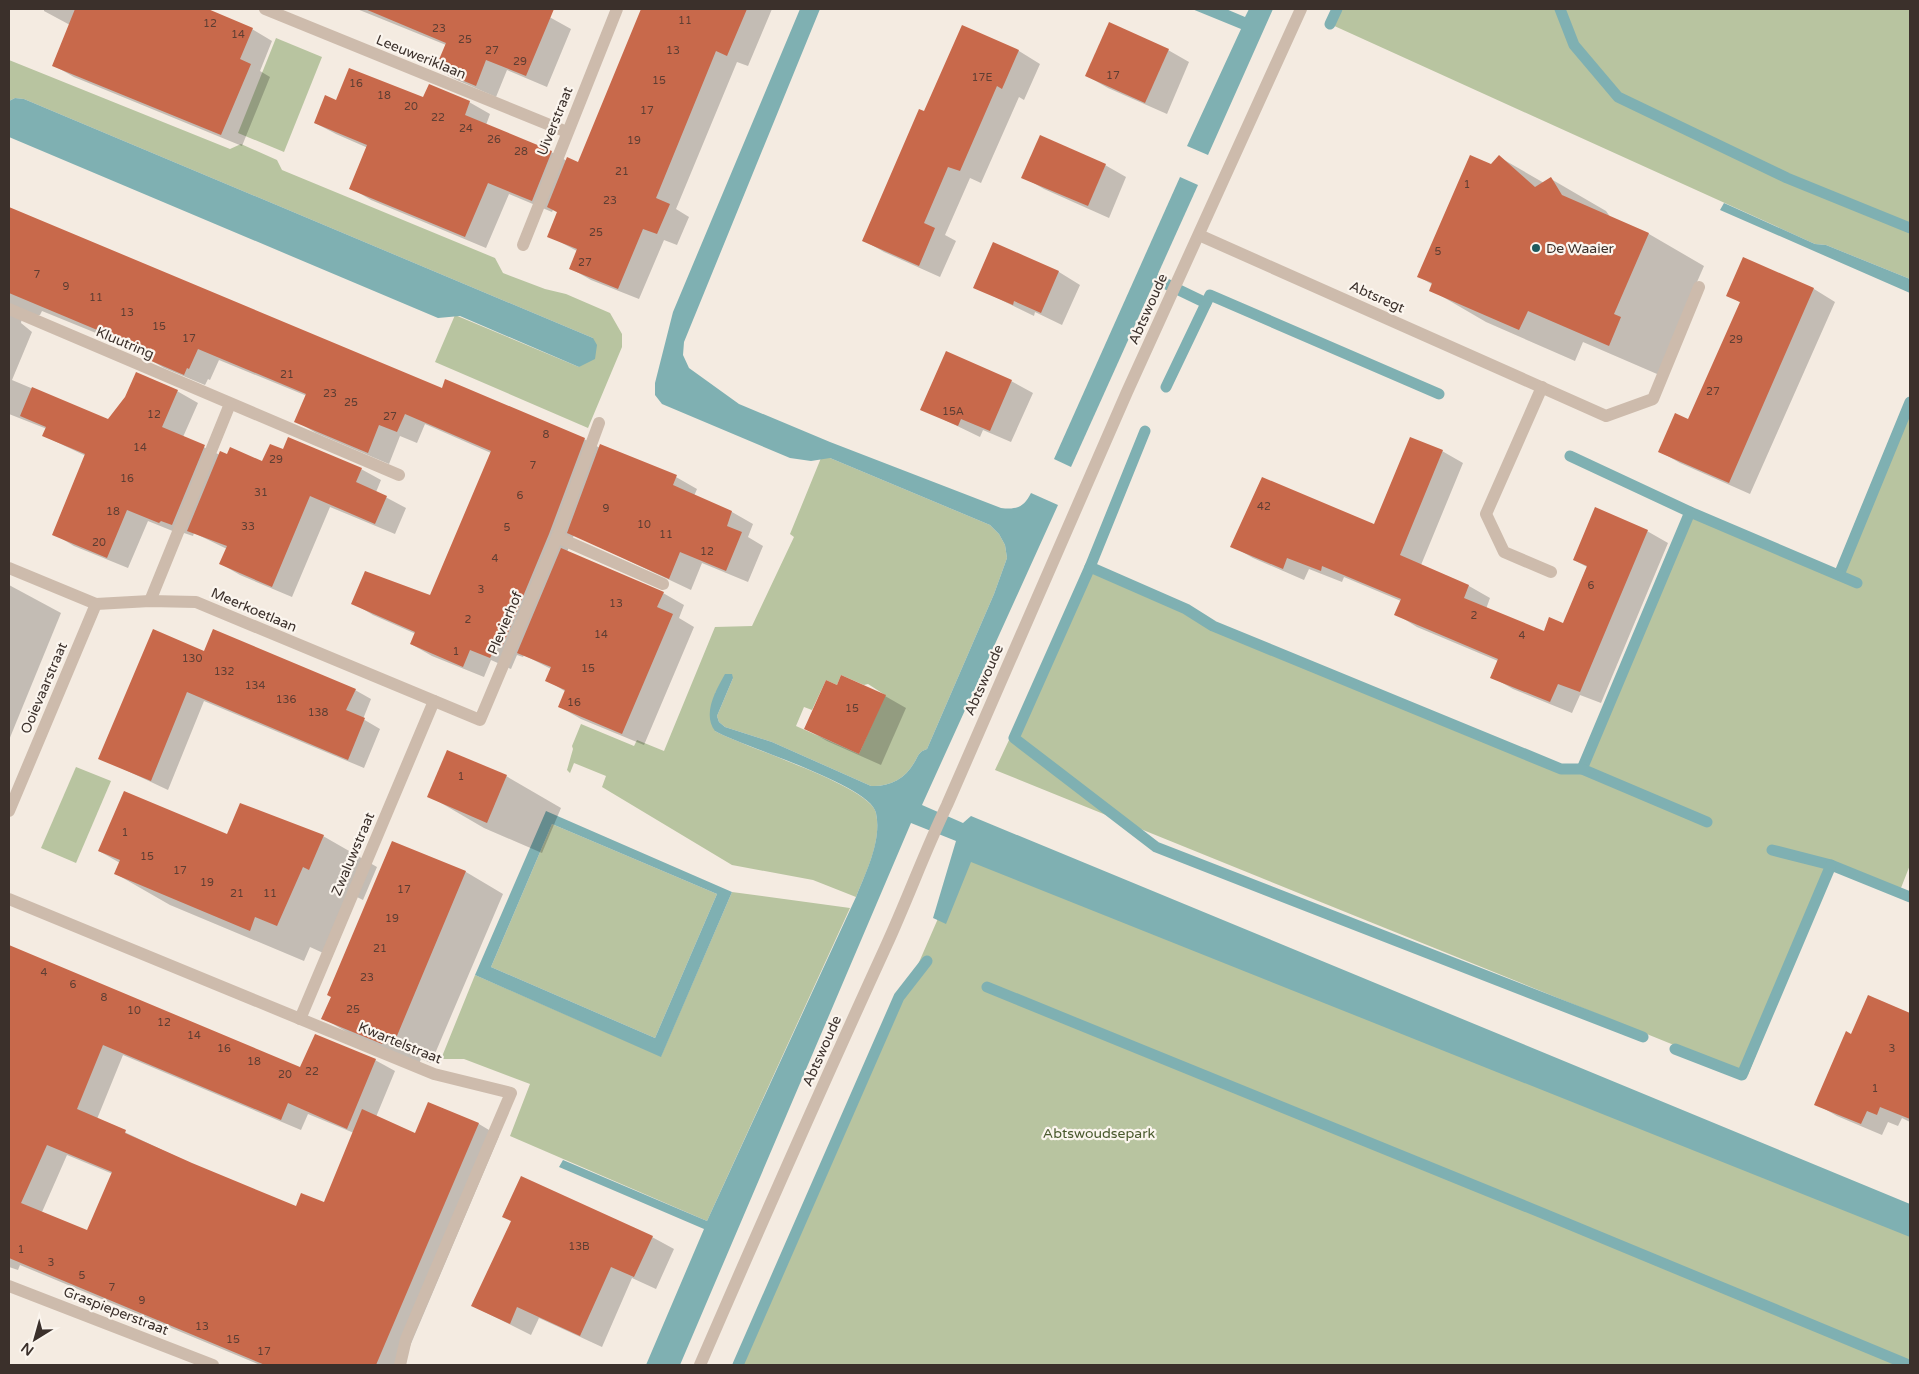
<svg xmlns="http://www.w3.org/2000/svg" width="1919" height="1374" font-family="'Varela Round',sans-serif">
<rect width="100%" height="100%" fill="#f4ebe1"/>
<!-- green -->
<g fill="#b8c4a0" fill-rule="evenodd">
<path d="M 1337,9 L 1910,9 L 1910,279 L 1826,245 L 1815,244 L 1330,24 Z"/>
<path d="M 276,38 L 322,57 L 284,152 L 238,133 Z"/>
<path d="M 9,60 L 230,149 L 241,144 L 277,160 L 282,170 L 495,258 L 503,273 L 545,289 L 566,294 L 610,313 L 622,334 L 622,347 L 588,428 L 435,362 L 455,315 L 579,367 L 593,338 L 24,99 L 15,98 L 9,101 Z"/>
<path d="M 1910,402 L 1910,865 L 1899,893 L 1830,865 L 1748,1075 L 995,770 L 1090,567 L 1186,609 L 1213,626 L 1561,769 L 1581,769 L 1690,512 L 1839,575 Z"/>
<path d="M 821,458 L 830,458 L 990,525 L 999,534 L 1005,545 L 1007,558 L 994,594 L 927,749 C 918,752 919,755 914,763 C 905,779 889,787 871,786 L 772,742 L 725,727 L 719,722 L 717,716 L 733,678 L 715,693 L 715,731 C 743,747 871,786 876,813 C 882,841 866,872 856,897 L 813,880 L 732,865 L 602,787 L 606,776 L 574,763 L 570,773 L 567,770 L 573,749 L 572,746 L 581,724 L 634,746 L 637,740 L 664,751 L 715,627 L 752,626 L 794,537 L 790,534 ZM 841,675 L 864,685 L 868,684 L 885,695 L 859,754 L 796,726 L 804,707 L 812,710 L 826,680 L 837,685 Z"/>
<path d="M 76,767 L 111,781 L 76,863 L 41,848 Z"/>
<path d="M 552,824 L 717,894 L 655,1038 L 491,967 Z"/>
<path d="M 976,831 L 1910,1219 L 1910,1365 L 738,1365 L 899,997 L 910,983 Z"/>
<path d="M 732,892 L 850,908 L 707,1221 L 510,1136 L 530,1084 L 464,1059 L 441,1059 L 475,975 L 661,1056 Z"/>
</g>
<!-- water -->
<g fill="#7fb0b2" fill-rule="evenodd">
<path d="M 800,9 L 820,9 L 684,342 L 683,355 L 689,368 L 739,404 L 830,442 L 1001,508 C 1017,510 1024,507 1031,493 L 1058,505 L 922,805 L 963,823 L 971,816 L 1910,1204 L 1910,1237 L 971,862 L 946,924 L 933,918 L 956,841 L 911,823 L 680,1365 L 646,1365 L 704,1229 L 559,1167 L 563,1160 L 707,1221 L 856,897 C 866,872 882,840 876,813 C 871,785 743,747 715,731 C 702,714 716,690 725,674 L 732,674 L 733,678 L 717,716 L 719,722 L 725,727 L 772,742 L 871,786 C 889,787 905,779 914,763 C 919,755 918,752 927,749 L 994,594 L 1007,558 L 1005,545 L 999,534 L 990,525 L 830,458 L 811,461 L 790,458 L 662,404 L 655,395 L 655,383 L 673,312 Z"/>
<path d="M 1192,9 L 1226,9 L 1245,17 L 1249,9 L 1273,9 L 1208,155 L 1187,146 L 1241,29 Z"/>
<path d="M 15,98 L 24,99 L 593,338 L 597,345 L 595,359 L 579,367 L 460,316 L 438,318 L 9,137 L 9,101 Z"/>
<path d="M 1180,177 L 1198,185 L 1071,467 L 1054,459 Z"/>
<path d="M 1724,203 L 1815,244 L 1826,245 L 1910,279 L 1910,293 L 1720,210 Z"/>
<path d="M 546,811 L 732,892 L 661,1057 L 475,975 ZM 552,824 L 717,894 L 655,1038 L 491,967 Z"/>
</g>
<!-- shadow -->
<g fill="#0003" fill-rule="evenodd">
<path d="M 44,9 L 203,9 L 252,29 L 272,41 L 260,71 L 270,77 L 242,146 L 74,77 L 53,65 L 70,25 L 44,11 Z"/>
<path d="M 357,9 L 546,9 L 544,14 L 571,29 L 547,87 L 507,70 L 496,97 L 457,80 L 436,69 L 446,45 Z"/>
<path d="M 643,9 L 772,9 L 748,66 L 737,62 L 676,209 L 689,217 L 677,245 L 664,240 L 639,299 L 591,280 L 570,268 L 577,251 L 549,236 L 558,213 L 553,210 L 552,212 L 509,194 L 486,248 L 371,200 L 351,188 L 368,148 L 336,134 L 315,123 L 337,101 L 424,99 L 469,102 L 490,114 L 486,125 L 551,152 L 567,161 L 579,163 Z"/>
<path d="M 963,27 L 1019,51 L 1040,64 L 1024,100 L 1019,97 L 981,183 L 970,178 L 945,235 L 956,241 L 940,277 L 884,252 L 863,240 L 925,113 Z"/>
<path d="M 1168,50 L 1189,62 L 1167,114 L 1108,88 L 1087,76 Z"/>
<path d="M 1499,157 L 1544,183 L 1551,179 L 1606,211 L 1611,218 L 1649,234 L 1704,266 L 1669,346 L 1664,377 L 1583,342 L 1575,361 L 1486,322 L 1431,290 L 1433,285 L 1418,276 Z"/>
<path d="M 1105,165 L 1126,177 L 1109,218 L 1044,189 L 1023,177 Z"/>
<path d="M 9,209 L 442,390 L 584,439 L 600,448 L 676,477 L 697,489 L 694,496 L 732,512 L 753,524 L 748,537 L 763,546 L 748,582 L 702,563 L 691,590 L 574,535 L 567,552 L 663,593 L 684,605 L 679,618 L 694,627 L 644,745 L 581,719 L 560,707 L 566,692 L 547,680 L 551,669 L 524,655 L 523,657 L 517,655 L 511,669 L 491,660 L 484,677 L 432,656 L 411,644 L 416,634 L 373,615 L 353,603 L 431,596 L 491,453 L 425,424 L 417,443 L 400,436 L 389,464 L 316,433 L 296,421 L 307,396 L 219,360 L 210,380 L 208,379 L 205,385 L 164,368 L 144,356 L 145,353 L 42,311 L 40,315 L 22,317 L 21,323 L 32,332 L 12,380 L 109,421 L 177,391 L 198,403 L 183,437 L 220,455 L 263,463 L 283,451 L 361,469 L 381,480 L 376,492 L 406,508 L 395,534 L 330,507 L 292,597 L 240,575 L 221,564 L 227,549 L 194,533 L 193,536 L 181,532 L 180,534 L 148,521 L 128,568 L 74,546 L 54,534 L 86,456 L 44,436 L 47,429 L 9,414 Z"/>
<path d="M 994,244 L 1059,272 L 1080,285 L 1062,325 L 1035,312 L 1034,316 L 975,287 Z"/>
<path d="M 1744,259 L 1814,289 L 1835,302 L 1750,494 L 1680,463 L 1659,451 L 1689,420 L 1741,303 L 1728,295 Z"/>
<path d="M 1011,381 L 1033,393 L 1011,442 L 983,430 L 980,437 L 922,409 Z"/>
<path d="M 1442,451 L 1463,463 L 1421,565 L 1469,586 L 1490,598 L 1486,609 L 1544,633 L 1563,625 L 1587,567 L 1574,560 L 1647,531 L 1668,543 L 1601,703 L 1580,695 L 1572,713 L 1513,689 L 1492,677 L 1498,661 L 1417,627 L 1396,614 L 1401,601 L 1344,577 L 1342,582 L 1309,569 L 1304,580 L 1253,558 L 1232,546 L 1375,526 Z"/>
<path d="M 9,585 L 61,613 L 9,740 Z"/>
<path d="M 205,652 L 355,690 L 371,699 L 363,719 L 380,729 L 364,768 L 204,701 L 168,790 L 100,758 Z"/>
<path d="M 837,687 L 885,696 L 906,708 L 881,765 L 827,741 L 806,729 Z"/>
<path d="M 506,776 L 561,808 L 542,853 L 484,828 L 429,796 Z"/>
<path d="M 227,836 L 323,836 L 377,867 L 363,900 L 357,897 L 332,957 L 310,947 L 304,961 L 170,905 L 116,874 L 120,863 L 99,851 Z"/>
<path d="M 393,843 L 466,872 L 503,894 L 431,1063 L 421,1059 L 419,1064 L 360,1040 L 323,1018 Z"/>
<path d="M 9,946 L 301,1069 L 375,1060 L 395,1071 L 376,1117 L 416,1135 L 429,1103 L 479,1124 L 499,1136 L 402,1365 L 260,1365 L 20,1265 L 18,1270 L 9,1267 ZM 123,1055 L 301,1130 L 308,1114 L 354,1133 L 324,1204 L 296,1208 L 192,1164 L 97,1119 ZM 67,1155 L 113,1174 L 88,1232 L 42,1212 Z"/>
<path d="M 1907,1013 L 1910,1015 L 1910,1122 L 1902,1118 L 1898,1126 L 1888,1122 L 1882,1135 L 1837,1116 L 1816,1104 L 1852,1035 Z"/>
<path d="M 652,1237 L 674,1249 L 656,1289 L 632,1278 L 602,1347 L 539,1318 L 531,1335 L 473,1306 Z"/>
</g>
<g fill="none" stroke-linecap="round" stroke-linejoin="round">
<!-- stream -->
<g stroke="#7fb0b2" stroke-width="11">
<path d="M 1560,9 L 1574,45 L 1618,97 L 1787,178 L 1910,228"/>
<path d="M 1330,24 L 1337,9"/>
<path d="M 1156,279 L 1206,303"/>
<path d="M 1166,387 L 1210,295 L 1439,394"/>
<path d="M 1570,456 L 1690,512"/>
<path d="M 1090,567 L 1145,431"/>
<path d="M 1839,575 L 1910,402"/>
<path d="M 1582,769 L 1690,512 L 1857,583"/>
<path d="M 1772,850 L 1831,865 L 1910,897"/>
<path d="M 987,987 L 1542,1213 L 1909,1365"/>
<path d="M 1643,1037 L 1156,847 L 1014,738 L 1090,567 L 1186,609 L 1213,626 L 1561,769 L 1582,769 L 1707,822"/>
<path d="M 1675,1049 L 1742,1075 L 1831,865"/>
<path d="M 738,1365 L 899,997 L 927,961"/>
</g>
</g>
<!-- building -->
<g fill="#c8694b" fill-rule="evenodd">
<path d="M 75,9 L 208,9 L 253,28 L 240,59 L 251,64 L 221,135 L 52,66 Z"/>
<path d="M 365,9 L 554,9 L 526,76 L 486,60 L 476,86 L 435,69 L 446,43 Z"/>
<path d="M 641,9 L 747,9 L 727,56 L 716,51 L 656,198 L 670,204 L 657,234 L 643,229 L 618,289 L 569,269 L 577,249 L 547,237 L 557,212 L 547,207 L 567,157 L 578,162 Z"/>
<path d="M 1109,22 L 1169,49 L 1145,103 L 1085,76 Z"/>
<path d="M 962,25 L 1019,50 L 1002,89 L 997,86 L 960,171 L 948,167 L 924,223 L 935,228 L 919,266 L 862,241 L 919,109 L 924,111 Z"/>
<path d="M 349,68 L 423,97 L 429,84 L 470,101 L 465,115 L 552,151 L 532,201 L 488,183 L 465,237 L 349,189 L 367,145 L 314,123 L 325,95 L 336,100 Z"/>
<path d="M 1040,135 L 1106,164 L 1088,206 L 1021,178 Z"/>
<path d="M 1470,155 L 1491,164 L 1499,155 L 1535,187 L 1551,177 L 1562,195 L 1649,233 L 1614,314 L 1621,317 L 1609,346 L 1528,311 L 1519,330 L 1429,291 L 1432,283 L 1417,277 Z"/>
<path d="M 9,207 L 442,388 L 445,379 L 585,438 L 549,534 L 502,647 L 497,644 L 490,658 L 470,650 L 463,667 L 410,644 L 415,632 L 351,604 L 365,571 L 430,595 L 491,451 L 405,414 L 397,432 L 379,425 L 368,453 L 294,422 L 306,394 L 198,349 L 189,369 L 187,368 L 184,375 L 142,357 L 145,350 L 9,293 Z"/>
<path d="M 993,242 L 1059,271 L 1041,313 L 1014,301 L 1013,305 L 973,288 Z"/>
<path d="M 1743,257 L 1814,288 L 1729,483 L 1658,452 L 1675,413 L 1688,419 L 1740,302 L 1726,296 Z"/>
<path d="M 946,351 L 1012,380 L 990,431 L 961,419 L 958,426 L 920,410 Z"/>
<path d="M 136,372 L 178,390 L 162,427 L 205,445 L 172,525 L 161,521 L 159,523 L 127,510 L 107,558 L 52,535 L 85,454 L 42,436 L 46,427 L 20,416 L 32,387 L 108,419 L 125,397 Z"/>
<path d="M 288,437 L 362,468 L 356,482 L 387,496 L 375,524 L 310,496 L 272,587 L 219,564 L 227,546 L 187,531 L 220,451 L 227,454 L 230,447 L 262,461 L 270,444 L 283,449 Z"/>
<path d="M 1410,437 L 1443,450 L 1400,555 L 1469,585 L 1464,598 L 1544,631 L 1549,617 L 1563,623 L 1587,566 L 1573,560 L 1595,507 L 1648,530 L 1580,692 L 1558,684 L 1550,702 L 1490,678 L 1498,659 L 1394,615 L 1401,599 L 1322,566 L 1321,571 L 1287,558 L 1283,569 L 1230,547 L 1262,477 L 1374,524 Z"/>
<path d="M 600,444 L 677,475 L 673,485 L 732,511 L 727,526 L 742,532 L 726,571 L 680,552 L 669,579 L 567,533 Z"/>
<path d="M 561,548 L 664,592 L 657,607 L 673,614 L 622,734 L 558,707 L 565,690 L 545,681 L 551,667 L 517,653 Z"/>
<path d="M 153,629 L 204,651 L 213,629 L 356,689 L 346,710 L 365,718 L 348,760 L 187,692 L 151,781 L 98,759 Z"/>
<path d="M 841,675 L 886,695 L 859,754 L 804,729 L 826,680 L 837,685 Z"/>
<path d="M 447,750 L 507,775 L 487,823 L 427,797 Z"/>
<path d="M 124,791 L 227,834 L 240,803 L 324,835 L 309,870 L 303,867 L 277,926 L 255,917 L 250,931 L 114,874 L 120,860 L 98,851 Z"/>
<path d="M 392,841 L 466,871 L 394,1043 L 384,1039 L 382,1044 L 321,1019 L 331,997 L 327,995 Z"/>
<path d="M 9,945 L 300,1067 L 315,1034 L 376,1059 L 347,1129 L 288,1103 L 281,1120 L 103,1045 L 77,1109 L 126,1130 L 125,1133 L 192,1163 L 296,1206 L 301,1193 L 324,1202 L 362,1109 L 415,1133 L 428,1102 L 479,1123 L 376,1365 L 265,1365 L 9,1258 ZM 47,1145 L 112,1172 L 87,1230 L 21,1203 Z"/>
<path d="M 1868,995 L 1910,1013 L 1910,1119 L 1880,1107 L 1877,1115 L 1867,1111 L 1861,1124 L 1814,1105 L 1846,1031 L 1851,1034 Z"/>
<path d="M 521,1176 L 653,1236 L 634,1277 L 611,1267 L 580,1336 L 517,1307 L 510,1324 L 471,1306 L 511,1221 L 502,1217 Z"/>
</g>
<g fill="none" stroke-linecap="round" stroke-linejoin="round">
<!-- minor -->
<g stroke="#cdbbac" stroke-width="12">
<path d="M 265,9 L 567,132"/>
<path d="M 1199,235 L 1606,416 L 1653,399 L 1699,287"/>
<path d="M 523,245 L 617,9"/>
<path d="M 9,309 L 399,475"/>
<path d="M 1542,387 L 1486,514 L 1504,552 L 1551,572"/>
<path d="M 557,537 L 599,423"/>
<path d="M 9,568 L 96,604 L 150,601 L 196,602 L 480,720 L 557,537 L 663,584"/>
<path d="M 150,601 L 230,404"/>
<path d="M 9,811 L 96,604"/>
<path d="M 9,899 L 434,1074 L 511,1093 L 406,1339 L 400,1365"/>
<path d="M 300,1019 L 434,701"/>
<path d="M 9,1286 L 213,1365"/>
<path d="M 700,1365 C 761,1224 823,1084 887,944 C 908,898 925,851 947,805 L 1127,392 L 1301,9"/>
</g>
</g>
<!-- markers -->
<circle fill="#1f5a5e" stroke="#fbf5ee" stroke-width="2" cx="1536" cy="248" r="5"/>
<g text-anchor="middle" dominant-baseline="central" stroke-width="4.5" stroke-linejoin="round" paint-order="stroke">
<!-- number labels -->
<g font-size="11" fill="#5e3e33">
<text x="685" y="20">11</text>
<text x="210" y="23">12</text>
<text x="439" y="28">23</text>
<text x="238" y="34">14</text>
<text x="465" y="39">25</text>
<text x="492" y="50">27</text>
<text x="673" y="50">13</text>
<text x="520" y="61">29</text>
<text x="1113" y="75">17</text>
<text x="982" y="77">17E</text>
<text x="659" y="80">15</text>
<text x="356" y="83">16</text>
<text x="384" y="95">18</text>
<text x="411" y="106">20</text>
<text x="647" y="110">17</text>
<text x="438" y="117">22</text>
<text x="466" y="128">24</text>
<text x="494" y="139">26</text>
<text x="634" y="140">19</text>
<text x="521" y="151">28</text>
<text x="622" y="171">21</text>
<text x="1467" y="184">1</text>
<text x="610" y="200">23</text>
<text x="596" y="232">25</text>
<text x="1438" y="251">5</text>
<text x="585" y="262">27</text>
<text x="37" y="274">7</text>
<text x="66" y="286">9</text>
<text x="96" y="297">11</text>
<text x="127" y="312">13</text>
<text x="159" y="326">15</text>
<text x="189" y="338">17</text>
<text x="1736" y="339">29</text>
<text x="287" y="374">21</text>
<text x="1713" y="391">27</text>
<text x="330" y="393">23</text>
<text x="351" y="402">25</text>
<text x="953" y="411">15A</text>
<text x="154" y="414">12</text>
<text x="390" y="416">27</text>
<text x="546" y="434">8</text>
<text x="140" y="447">14</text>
<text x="276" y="459">29</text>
<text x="533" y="465">7</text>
<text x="127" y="478">16</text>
<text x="261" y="492">31</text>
<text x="520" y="495">6</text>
<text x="1264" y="506">42</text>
<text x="606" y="508">9</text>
<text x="113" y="511">18</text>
<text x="644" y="524">10</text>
<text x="248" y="526">33</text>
<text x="507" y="527">5</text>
<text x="666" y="534">11</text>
<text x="99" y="542">20</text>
<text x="707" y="551">12</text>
<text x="495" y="558">4</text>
<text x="1591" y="585">6</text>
<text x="481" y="589">3</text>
<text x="616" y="603">13</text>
<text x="1474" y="615">2</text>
<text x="468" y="619">2</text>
<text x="601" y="634">14</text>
<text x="1522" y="635">4</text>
<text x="456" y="651">1</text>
<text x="192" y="658">130</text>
<text x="588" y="668">15</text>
<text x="224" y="671">132</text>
<text x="255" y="685">134</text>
<text x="286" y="699">136</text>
<text x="574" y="702">16</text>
<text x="852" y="708">15</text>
<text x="318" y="712">138</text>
<text x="461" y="776">1</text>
<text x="125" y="832">1</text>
<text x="147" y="856">15</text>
<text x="180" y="870">17</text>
<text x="207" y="882">19</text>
<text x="404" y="889">17</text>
<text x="237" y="893">21</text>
<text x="270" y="893">11</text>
<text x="392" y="918">19</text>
<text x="380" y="948">21</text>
<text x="44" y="972">4</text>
<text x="367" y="977">23</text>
<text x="73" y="984">6</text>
<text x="104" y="997">8</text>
<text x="353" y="1009">25</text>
<text x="134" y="1010">10</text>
<text x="164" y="1022">12</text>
<text x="194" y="1035">14</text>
<text x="224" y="1048">16</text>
<text x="1892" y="1048">3</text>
<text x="254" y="1061">18</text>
<text x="312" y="1071">22</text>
<text x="285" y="1074">20</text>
<text x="1875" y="1088">1</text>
<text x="579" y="1246">13B</text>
<text x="21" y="1249">1</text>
<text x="51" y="1262">3</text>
<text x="82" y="1275">5</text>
<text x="112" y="1287">7</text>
<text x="142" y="1300">9</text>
<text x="202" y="1326">13</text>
<text x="233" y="1339">15</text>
<text x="264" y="1351">17</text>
</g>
<!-- street labels -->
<g font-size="14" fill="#3b302b" stroke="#fbf5ee">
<text transform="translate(421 57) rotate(22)">Leeuweriklaan</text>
<text transform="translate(555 121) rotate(-68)">Uiverstraat</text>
<text transform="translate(1377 297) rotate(24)">Abtsregt</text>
<text transform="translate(1148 309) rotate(-66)">Abtswoude</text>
<text transform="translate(125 343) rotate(23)">Kluutring</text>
<text transform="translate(254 610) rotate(23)">Meerkoetlaan</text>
<text transform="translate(505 623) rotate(-67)">Plevierhof</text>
<text transform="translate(984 680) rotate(-66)">Abtswoude</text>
<text transform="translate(44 688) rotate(-67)">Ooievaarstraat</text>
<text transform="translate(353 854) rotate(-67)">Zwaluwstraat</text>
<text transform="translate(400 1043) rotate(22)">Kwartelstraat</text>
<text transform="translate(822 1051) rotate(-66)">Abtswoude</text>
<text transform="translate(116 1311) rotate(21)">Graspieperstraat</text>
</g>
<!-- poi labels -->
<g font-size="14" fill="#3b302b" stroke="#fbf5ee" text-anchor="start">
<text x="1546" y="248">De Waaier</text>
</g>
<!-- park labels -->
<g font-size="14" fill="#4a5a2e" stroke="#fbf5ee">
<text x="1099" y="1133">Abtswoudsepark</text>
</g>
</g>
<!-- border -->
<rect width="1919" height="1374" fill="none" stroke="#3b302b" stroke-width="20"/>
<!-- north arrow -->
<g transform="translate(35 1339) rotate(217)" stroke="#fbf5ee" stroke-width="4" paint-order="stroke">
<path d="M0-4L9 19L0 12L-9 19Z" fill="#3b302b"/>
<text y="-8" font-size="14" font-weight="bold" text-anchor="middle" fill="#3b302b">N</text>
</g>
</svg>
